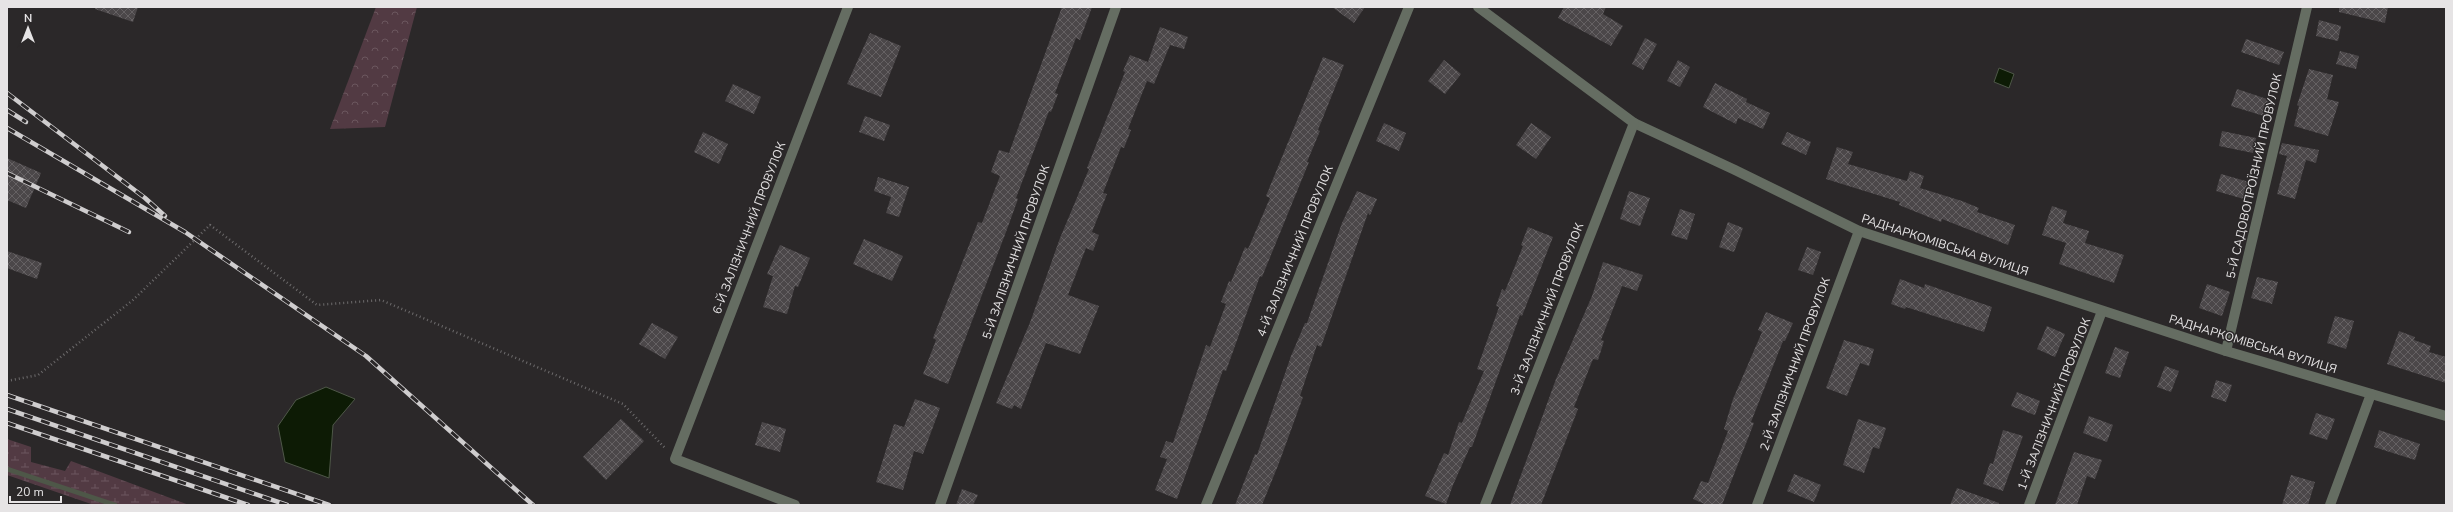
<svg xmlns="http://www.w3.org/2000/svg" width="2453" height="512" font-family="'Nunito Sans',sans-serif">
<defs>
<pattern id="forest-crowns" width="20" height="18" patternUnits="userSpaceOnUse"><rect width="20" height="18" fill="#523a43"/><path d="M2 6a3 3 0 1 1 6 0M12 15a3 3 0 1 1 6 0" fill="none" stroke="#6b565e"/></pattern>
<pattern id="wetland-marsh" width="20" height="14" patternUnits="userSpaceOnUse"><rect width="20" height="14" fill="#523a43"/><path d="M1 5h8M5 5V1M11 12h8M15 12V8" fill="none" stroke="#6b565e"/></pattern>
<pattern id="building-cross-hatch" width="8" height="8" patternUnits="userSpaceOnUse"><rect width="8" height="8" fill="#4b4749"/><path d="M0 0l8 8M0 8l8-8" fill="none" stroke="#656163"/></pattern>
</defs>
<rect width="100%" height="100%" fill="#2b2829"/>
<!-- forest -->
<path fill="url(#forest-crowns)" d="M 376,7 L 417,7 L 385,127 L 330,129 Z"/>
<!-- wetland -->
<path fill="url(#wetland-marsh)" d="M 7,439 L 31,447 L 31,462 L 65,471 L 71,461 L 189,505 L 94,505 L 7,475 Z"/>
<!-- water -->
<g fill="#0d1b05" stroke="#4e5748">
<path d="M 1999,68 L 2014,74 L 2009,88 L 1994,82 Z"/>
<path d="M 326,387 L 355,399 L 333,425 L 329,478 L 285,462 L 278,426 L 296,400 Z"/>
</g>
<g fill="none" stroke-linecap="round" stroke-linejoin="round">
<!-- stream -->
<path stroke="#4e5748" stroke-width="5" d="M 7,469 L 115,505"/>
</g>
<!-- building -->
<g fill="url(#building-cross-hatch)">
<path d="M 96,7 L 138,7 L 133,22 L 95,9 Z"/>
<path d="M 1062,7 L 1092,7 L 1080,40 L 1076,38 L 1055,93 L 1058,94 L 1051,112 L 1049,111 L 1016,198 L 1018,199 L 1006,232 L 948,384 L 923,374 L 936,340 L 933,338 L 978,222 L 982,223 L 1000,176 L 991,172 L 999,150 L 1009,153 Z"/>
<path d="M 1332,7 L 1365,7 L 1354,23 Z"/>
<path d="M 1564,7 L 1606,7 L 1603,14 L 1623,26 L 1611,46 L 1558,18 Z"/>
<path d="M 2339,7 L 2388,7 L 2385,23 L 2339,12 Z"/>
<path d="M 2319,20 L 2341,26 L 2338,41 L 2316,36 Z"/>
<path d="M 1160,27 L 1188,37 L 1184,49 L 1170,45 L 1154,84 L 1147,81 L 1128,129 L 1131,130 L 1124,148 L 1121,147 L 1103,193 L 1107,194 L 1092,232 L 1099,235 L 1093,251 L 1086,248 L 1068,295 L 1099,306 L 1080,354 L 1046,343 L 1021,409 L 1014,405 L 1012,409 L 996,403 L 1031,320 L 1060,238 L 1089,169 L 1087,168 L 1125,72 L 1123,71 L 1130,55 L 1148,62 Z"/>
<path d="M 870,33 L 901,46 L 881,97 L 847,84 Z"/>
<path d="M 1645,38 L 1657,44 L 1643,70 L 1632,64 Z"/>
<path d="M 2246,39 L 2284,52 L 2279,65 L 2241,52 Z"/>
<path d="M 2340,51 L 2359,56 L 2356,69 L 2336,64 Z"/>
<path d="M 1323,57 L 1344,65 L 1318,130 L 1320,131 L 1307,162 L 1309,162 L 1262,277 L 1260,276 L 1226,371 L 1223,370 L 1177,499 L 1155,490 L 1167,459 L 1160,457 L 1166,441 L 1173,443 L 1206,345 L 1210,347 L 1226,304 L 1221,302 L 1229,281 L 1231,282 L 1245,247 L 1248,249 L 1270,198 L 1266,196 Z"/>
<path d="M 1444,60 L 1461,74 L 1445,94 L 1428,81 Z"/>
<path d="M 1678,60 L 1690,67 L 1680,87 L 1667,81 Z"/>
<path d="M 2309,69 L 2333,75 L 2327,99 L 2339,102 L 2328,136 L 2294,126 L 2299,106 L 2297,105 Z"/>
<path d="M 1715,83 L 1747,99 L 1746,102 L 1770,113 L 1763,129 L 1738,118 L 1736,124 L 1703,107 Z"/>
<path d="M 733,84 L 761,97 L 754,114 L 725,101 Z"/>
<path d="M 2237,89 L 2270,100 L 2264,116 L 2231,106 Z"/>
<path d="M 865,116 L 890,125 L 884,141 L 859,132 Z"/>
<path d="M 1384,123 L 1406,133 L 1399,151 L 1376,141 Z"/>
<path d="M 1531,123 L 1551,137 L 1536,159 L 1516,145 Z"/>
<path d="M 2222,131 L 2256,138 L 2253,153 L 2219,146 Z"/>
<path d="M 703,132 L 728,144 L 719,164 L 694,152 Z"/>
<path d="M 1787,132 L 1811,142 L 1806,155 L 1781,144 Z"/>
<path d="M 2282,143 L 2319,150 L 2316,163 L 2306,160 L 2295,199 L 2277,194 L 2287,156 L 2279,154 Z"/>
<path d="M 1837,147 L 1853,152 L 1848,164 L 1907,181 L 1910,171 L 1924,176 L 1920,188 L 1962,201 L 1979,208 L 1977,212 L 2015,225 L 2008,245 L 1942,219 L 1941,222 L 1899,205 L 1900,202 L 1826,179 Z"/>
<path d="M 7,158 L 41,173 L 26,208 L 7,200 Z"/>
<path d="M 2221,174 L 2249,182 L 2244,199 L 2216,191 Z"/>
<path d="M 878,177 L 909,187 L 899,217 L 886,213 L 891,197 L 874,191 Z"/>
<path d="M 1357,191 L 1377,199 L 1370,215 L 1368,213 L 1321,347 L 1317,345 L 1300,396 L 1303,397 L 1279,463 L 1262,505 L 1235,505 L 1255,454 L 1257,455 L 1291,356 L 1305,323 L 1307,323 L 1342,223 Z"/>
<path d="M 1629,191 L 1650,198 L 1640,226 L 1620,219 Z"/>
<path d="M 2052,206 L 2067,211 L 2063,223 L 2089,231 L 2085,243 L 2124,255 L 2114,283 L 2059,264 L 2066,243 L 2042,235 Z"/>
<path d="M 1680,209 L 1695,214 L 1687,240 L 1671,235 Z"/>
<path d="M 1728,222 L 1743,228 L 1734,252 L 1719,247 Z"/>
<path d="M 1528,227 L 1553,237 L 1522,316 L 1520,315 L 1472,447 L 1470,447 L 1453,485 L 1446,504 L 1425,496 L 1444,453 L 1448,455 L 1459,422 L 1462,423 L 1484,371 L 1477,369 L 1499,307 L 1496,306 L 1502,289 L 1505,291 L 1523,246 L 1521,245 Z"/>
<path d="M 864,239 L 903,256 L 892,281 L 853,264 Z"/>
<path d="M 780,245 L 810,258 L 798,287 L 795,286 L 787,314 L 763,307 L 773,276 L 767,274 Z"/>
<path d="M 1807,247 L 1821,252 L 1813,275 L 1798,270 Z"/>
<path d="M 7,251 L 42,263 L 37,279 L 7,268 Z"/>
<path d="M 1603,262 L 1643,275 L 1637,291 L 1622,286 L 1601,340 L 1604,341 L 1598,360 L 1593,359 L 1574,407 L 1578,409 L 1541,505 L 1510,505 L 1556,379 L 1592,296 Z"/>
<path d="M 2257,277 L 2278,282 L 2272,304 L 2251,298 Z"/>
<path d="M 1900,279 L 1924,288 L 1925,284 L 1992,307 L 1984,332 L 1906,307 L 1905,309 L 1891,304 Z"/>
<path d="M 2207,284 L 2230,292 L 2222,316 L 2199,308 Z"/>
<path d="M 1766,312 L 1793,323 L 1785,341 L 1783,341 L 1751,422 L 1754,423 L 1722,505 L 1707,505 L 1693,499 L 1701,481 L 1708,483 L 1728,431 L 1724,429 L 1733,399 L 1762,332 L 1758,330 Z"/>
<path d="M 2335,316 L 2354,321 L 2346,349 L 2327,343 Z"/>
<path d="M 652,323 L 678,337 L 665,359 L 639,344 Z"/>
<path d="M 2047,326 L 2065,334 L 2055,357 L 2037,349 Z"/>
<path d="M 2399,331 L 2415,337 L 2414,340 L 2431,346 L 2429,352 L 2446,357 L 2446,383 L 2387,364 Z"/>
<path d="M 1844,340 L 1874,349 L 1869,366 L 1860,363 L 1847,396 L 1826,388 Z"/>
<path d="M 2115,347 L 2129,352 L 2120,378 L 2105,373 Z"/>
<path d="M 2165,366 L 2179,371 L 2171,392 L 2157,387 Z"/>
<path d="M 2216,380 L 2232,385 L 2226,402 L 2211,397 Z"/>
<path d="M 2017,392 L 2040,401 L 2035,415 L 2011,406 Z"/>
<path d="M 915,399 L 940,408 L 923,454 L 914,451 L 903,490 L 876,482 L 894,424 L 904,427 Z"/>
<path d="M 2316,413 L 2335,419 L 2327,440 L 2309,434 Z"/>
<path d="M 2089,416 L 2113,425 L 2107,442 L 2083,433 Z"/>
<path d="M 621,419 L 644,441 L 606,480 L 583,457 Z"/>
<path d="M 1858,419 L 1886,428 L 1879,449 L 1873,447 L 1864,473 L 1843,465 Z"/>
<path d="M 762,422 L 786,429 L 780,452 L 755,445 Z"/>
<path d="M 2003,430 L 2023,436 L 2003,491 L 1983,484 L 1990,463 L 1993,464 Z"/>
<path d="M 2379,430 L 2420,444 L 2415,460 L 2374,447 Z"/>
<path d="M 2074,452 L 2102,460 L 2095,479 L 2087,476 L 2077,505 L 2055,505 Z"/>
<path d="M 1794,474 L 1821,485 L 1814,502 L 1787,491 Z"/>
<path d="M 2291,475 L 2315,482 L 2308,505 L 2282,505 Z"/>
<path d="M 1957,488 L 1999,503 L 1999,505 L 1950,505 Z"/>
<path d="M 962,489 L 978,495 L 973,505 L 956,505 Z"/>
</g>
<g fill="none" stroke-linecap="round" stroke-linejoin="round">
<!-- path -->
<path stroke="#6d6b6c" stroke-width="2.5" stroke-dasharray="1 3" stroke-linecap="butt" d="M 7,381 L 38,375 L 133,300 L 210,225 L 317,305 L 381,300 L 623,404 L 665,448"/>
<!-- minor -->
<g stroke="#656d62" stroke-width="10">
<path d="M 1478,7 L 1634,123 L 1735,170 L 1859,231 L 2226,351 L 2446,416"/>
<path d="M 2226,351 L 2307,7"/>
<path d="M 795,505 L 675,459 L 848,7"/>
<path d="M 940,505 L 1116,7"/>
<path d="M 1206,505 L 1409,7"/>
<path d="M 1485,505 L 1634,123"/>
<path d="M 1757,505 L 1859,231"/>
<path d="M 2029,505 L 2102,311"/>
<path d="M 2330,505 L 2371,394"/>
</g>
<defs>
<g id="rail">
<path d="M 7,93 L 145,198 L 165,216"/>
<path d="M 7,110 L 26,122"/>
<path d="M 7,128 L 185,232 L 366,356 L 533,505"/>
<path d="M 7,173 L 129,232"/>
<path d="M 7,395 L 329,505"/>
<path d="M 7,409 L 287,505"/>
<path d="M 7,423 L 248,505"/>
</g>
</defs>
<!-- rail casing -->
<use href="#rail" stroke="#cfcdce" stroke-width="4.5"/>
<!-- rail -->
<use href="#rail" stroke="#2b2829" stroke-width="3" stroke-dasharray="9" stroke-linecap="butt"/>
</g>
<g text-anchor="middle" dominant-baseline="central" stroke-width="3" stroke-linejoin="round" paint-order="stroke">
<!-- street labels -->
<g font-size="12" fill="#e6e4e5" stroke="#2b2829">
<text transform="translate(2254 176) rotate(-77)">5-Й САДОВОПРОЇЗНИЙ ПРОВУЛОК</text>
<text transform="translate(749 228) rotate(-69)">6-Й ЗАЛІЗНИЧНИЙ ПРОВУЛОК</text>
<text transform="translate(1945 245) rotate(18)">РАДНАРКОМІВСЬКА ВУЛИЦЯ</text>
<text transform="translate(1295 251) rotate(-68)">4-Й ЗАЛІЗНИЧНИЙ ПРОВУЛОК</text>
<text transform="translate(1016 252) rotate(-71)">5-Й ЗАЛІЗНИЧНИЙ ПРОВУЛОК</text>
<text transform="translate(1547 309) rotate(-69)">3-Й ЗАЛІЗНИЧНИЙ ПРОВУЛОК</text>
<text transform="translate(2253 344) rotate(17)">РАДНАРКОМІВСЬКА ВУЛИЦЯ</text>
<text transform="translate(1795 364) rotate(-70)">2-Й ЗАЛІЗНИЧНИЙ ПРОВУЛОК</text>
<text transform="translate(2054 404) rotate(-69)">1-Й ЗАЛІЗНИЧНИЙ ПРОВУЛОК</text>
</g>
</g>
<!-- border -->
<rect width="2453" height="512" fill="none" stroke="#e6e4e5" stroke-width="16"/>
<!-- north arrow -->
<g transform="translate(28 28)" stroke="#2b2829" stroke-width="3" paint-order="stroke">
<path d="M0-3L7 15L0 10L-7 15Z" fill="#e6e4e5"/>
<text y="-6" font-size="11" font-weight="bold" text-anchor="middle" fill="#e6e4e5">N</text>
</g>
<!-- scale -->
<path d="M10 496v6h51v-6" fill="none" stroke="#e6e4e5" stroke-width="2"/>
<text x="16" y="496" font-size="12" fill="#e6e4e5" stroke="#2b2829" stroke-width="3" paint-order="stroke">20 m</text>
</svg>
